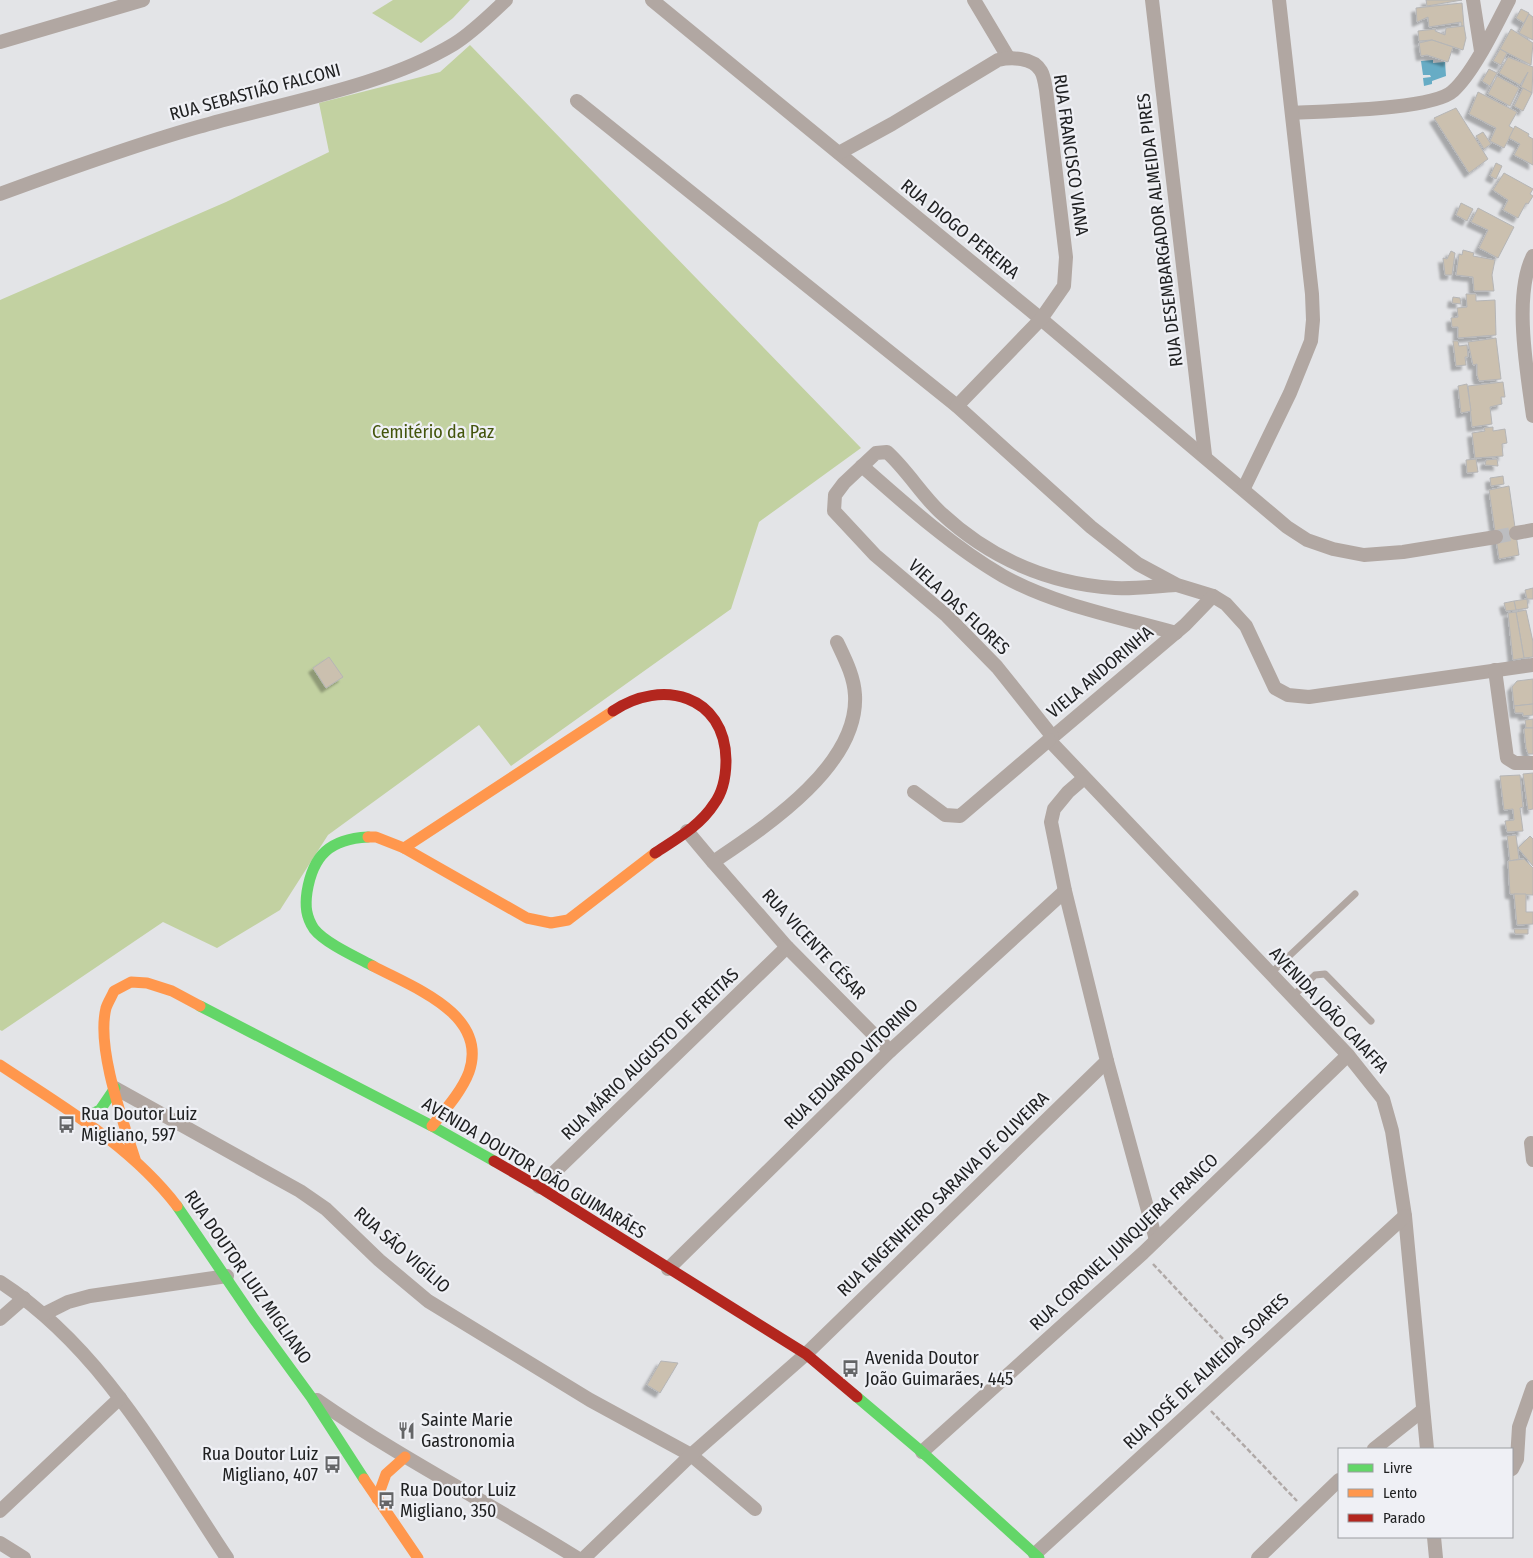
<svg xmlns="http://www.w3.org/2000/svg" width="1533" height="1558" font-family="'Fira Sans Condensed',sans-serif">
<defs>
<filter id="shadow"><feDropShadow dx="-4.5" dy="4.5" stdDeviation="1" flood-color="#0004"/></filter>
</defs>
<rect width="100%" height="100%" fill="#e3e4e7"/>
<!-- green -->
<g fill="#c2d1a1">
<path d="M 393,0 L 470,0 L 453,18 L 421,43 L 372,13 Z"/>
<path d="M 470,45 L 861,448 L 759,522 L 731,609 L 511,766 L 479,725 L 328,835 L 280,910 L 217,948 L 163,922 L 2,1031 L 0,1030 L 0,300 L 226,202 L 329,152 L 319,103 L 440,72 Z"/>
</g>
<!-- water -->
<path fill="#67acc5" d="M 1433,60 L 1433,63 L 1445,62 L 1446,76 L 1432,81 L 1432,84 L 1424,86 L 1423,78 L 1431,77 L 1430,75 L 1423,75 L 1421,61 Z"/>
<!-- building -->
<g fill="#cbc0af" stroke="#b5b5b6" filter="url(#shadow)">
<path d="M 1426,0 L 1462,0 L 1427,6 Z"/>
<path d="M 1462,3 L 1464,26 L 1461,26 L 1461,22 L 1429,27 L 1428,17 L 1417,22 L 1416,8 Z"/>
<path d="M 1521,9 L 1529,13 L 1524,23 L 1516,18 Z"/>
<path d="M 1529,14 L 1533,17 L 1533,40 L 1519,33 Z"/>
<path d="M 1464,26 L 1466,38 L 1463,50 L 1432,40 L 1419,41 L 1418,31 L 1436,29 L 1435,31 L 1445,35 L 1446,28 Z"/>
<path d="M 1511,29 L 1533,43 L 1531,65 L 1500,49 Z"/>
<path d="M 1432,40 L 1453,47 L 1448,62 L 1427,55 L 1421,56 L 1419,43 Z"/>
<path d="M 1500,49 L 1507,53 L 1501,65 L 1493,61 Z"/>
<path d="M 1508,57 L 1533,67 L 1532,93 L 1521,87 L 1528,72 L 1520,85 L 1499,73 Z"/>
<path d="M 1489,69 L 1497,73 L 1490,86 L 1482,81 Z"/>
<path d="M 1497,76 L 1519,88 L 1510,106 L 1488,94 Z"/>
<path d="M 1523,88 L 1532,93 L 1523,111 L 1514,106 Z"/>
<path d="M 1478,92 L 1517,112 L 1509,126 L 1514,129 L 1504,148 L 1490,141 L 1496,128 L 1469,114 Z"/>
<path d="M 1456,108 L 1488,159 L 1469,173 L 1434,118 Z"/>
<path d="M 1515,126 L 1529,134 L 1528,136 L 1533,139 L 1533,165 L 1514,155 L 1520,144 L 1509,138 Z"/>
<path d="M 1483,132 L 1491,144 L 1484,149 L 1476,136 Z"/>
<path d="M 1496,163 L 1502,166 L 1496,179 L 1490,176 Z"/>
<path d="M 1504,173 L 1533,189 L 1530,194 L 1533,196 L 1528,204 L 1526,203 L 1518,218 L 1503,210 L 1508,200 L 1493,190 Z"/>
<path d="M 1461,203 L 1473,209 L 1467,221 L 1456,215 Z"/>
<path d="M 1478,208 L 1514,227 L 1498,258 L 1479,248 L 1488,230 L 1471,222 Z"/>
<path d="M 1463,250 L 1474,253 L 1473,256 L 1495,260 L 1492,275 L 1494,291 L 1474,291 L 1473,277 L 1456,275 L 1459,254 L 1462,255 Z"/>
<path d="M 1451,251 L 1455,253 L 1452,275 L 1445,275 L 1443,258 L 1447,259 Z"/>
<path d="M 1466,294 L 1476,294 L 1476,301 L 1495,300 L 1496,335 L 1458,338 L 1458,327 L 1452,327 L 1451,318 L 1458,317 L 1457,308 L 1467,307 Z"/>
<path d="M 1453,297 L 1460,298 L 1461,304 L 1452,303 Z"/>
<path d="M 1496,338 L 1501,379 L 1479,381 L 1477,375 L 1477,364 L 1473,365 L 1468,342 Z"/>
<path d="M 1453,341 L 1458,341 L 1459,346 L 1467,345 L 1468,357 L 1465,357 L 1466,365 L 1456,366 Z"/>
<path d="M 1503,382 L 1505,397 L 1501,397 L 1502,404 L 1490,407 L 1492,424 L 1472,427 L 1468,386 Z"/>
<path d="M 1467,384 L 1471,411 L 1461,413 L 1458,386 Z"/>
<path d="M 1493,427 L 1493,431 L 1505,429 L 1507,443 L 1502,444 L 1503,456 L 1475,458 L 1472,433 L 1485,431 L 1484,428 Z"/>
<path d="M 1476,459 L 1478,472 L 1467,473 L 1466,460 Z"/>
<path d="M 1497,459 L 1498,466 L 1485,465 L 1486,460 Z"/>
<path d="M 1503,476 L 1504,484 L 1491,486 L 1490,478 Z"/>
<path d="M 1509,486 L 1519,555 L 1499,559 L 1489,490 Z"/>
<path d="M 1533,588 L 1533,599 L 1527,599 L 1525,590 Z"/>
<path d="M 1527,599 L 1528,608 L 1516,610 L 1514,601 Z"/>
<path d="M 1514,601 L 1516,610 L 1506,611 L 1504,603 Z"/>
<path d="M 1526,610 L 1533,642 L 1533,657 L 1524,658 L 1516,612 Z"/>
<path d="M 1516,612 L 1524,658 L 1513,660 L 1508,613 Z"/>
<path d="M 329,657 L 343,677 L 326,688 L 313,668 Z"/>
<path d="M 1533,679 L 1533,704 L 1514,706 L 1512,687 L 1517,681 Z"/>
<path d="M 1533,704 L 1533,715 L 1523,716 L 1523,713 L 1515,713 L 1514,706 Z"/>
<path d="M 1533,719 L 1533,728 L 1526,728 L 1525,720 Z"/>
<path d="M 1526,728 L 1533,728 L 1533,754 L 1528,754 L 1526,748 L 1524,729 Z"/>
<path d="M 1533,773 L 1533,809 L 1528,810 L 1523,774 Z"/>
<path d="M 1520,775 L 1523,807 L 1520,808 L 1523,831 L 1507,832 L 1505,821 L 1514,820 L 1513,809 L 1504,810 L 1500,776 Z"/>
<path d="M 1516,835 L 1519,859 L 1510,861 L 1507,836 Z"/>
<path d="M 1530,836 L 1533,839 L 1533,866 L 1518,848 Z"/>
<path d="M 1524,859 L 1533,868 L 1533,895 L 1510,894 L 1508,861 Z"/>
<path d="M 1514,894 L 1526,894 L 1526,912 L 1533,912 L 1533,924 L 1517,925 Z"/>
<path d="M 1514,929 L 1528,929 L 1528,934 L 1515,934 Z"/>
<path d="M 661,1361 L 678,1363 L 660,1393 L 647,1385 Z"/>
</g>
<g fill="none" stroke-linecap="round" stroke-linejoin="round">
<!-- street-tunnel -->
<path stroke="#bcbdc0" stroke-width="14" stroke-dasharray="14 7" stroke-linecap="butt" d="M 1496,537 L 1516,533"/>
<!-- path -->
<g stroke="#b0a9a7" stroke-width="2.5" stroke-dasharray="5 2.5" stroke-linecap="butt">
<path d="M 1153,1264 L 1236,1353"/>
<path d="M 1211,1411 L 1297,1501"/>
</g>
<!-- lane -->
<g stroke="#b1a7a2" stroke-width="7">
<path d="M 1271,973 L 1355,894"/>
<path d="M 1293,996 L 1315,975 L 1325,974 L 1371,1021"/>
</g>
<!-- street -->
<g stroke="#b1a7a2" stroke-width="14">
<path d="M 652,0 L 1041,319 L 1287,527 L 1307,540 L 1333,549 L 1364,555 L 1403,552 L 1496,537"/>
<path d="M 974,0 L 1008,57"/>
<path d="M 1152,0 L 1205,455"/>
<path d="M 1473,0 L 1481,51"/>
<path d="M 0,42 L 143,0"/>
<path d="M 577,101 L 957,406 L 1091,527 L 1138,564 L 1177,585 L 1213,596 L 1226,604 L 1246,626 L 1275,688 L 1288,695 L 1309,697 L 1533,665"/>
<path d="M 1292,113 C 1323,111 1433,110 1453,91 C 1474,72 1496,25 1509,0"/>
<path d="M 839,153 L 892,124 L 998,60 C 1011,57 1033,57 1041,71 C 1044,76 1045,84 1046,90 L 1066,257 L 1064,286 L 1041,319 L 957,406"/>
<path d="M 0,194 C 65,170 131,146 198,127 C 280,103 381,88 454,44 C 472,33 490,15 506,0"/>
<path d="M 1533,256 C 1513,295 1527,372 1533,416"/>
<path d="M 862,466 C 905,504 953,547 1003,576 C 1055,605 1119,617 1176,633"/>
<path d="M 1244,488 L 1290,393 L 1311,341 L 1313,320 L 1312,294 L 1279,0"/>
<path d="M 1516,533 L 1533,530"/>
<path d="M 1213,596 L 1185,625 L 1049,740 L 1348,1055 L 1383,1099 L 1392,1131 L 1405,1216 L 1427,1449"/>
<path d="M 1495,670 L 1507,758 L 1515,763 L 1533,763"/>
<path d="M 1052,736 L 997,667 L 947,616 L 875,555 L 834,511 L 835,495 L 844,483 L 876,453 L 887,452 C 907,470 921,494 940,512 C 989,558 1049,584 1115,588 C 1135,589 1156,586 1176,585"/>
<path d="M 914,792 L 945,815 L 960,816 L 1049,740"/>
<path d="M 687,831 L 713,862 C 765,827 859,766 855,695 C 854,676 845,659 837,642"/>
<path d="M 713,862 L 787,947 L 890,1051"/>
<path d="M 1107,1061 L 1156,1240"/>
<path d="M 115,1088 L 300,1191 L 326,1209 L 379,1260 L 428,1301 L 590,1400 L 691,1455 L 755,1509"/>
<path d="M 1531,1143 L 1533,1160"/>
<path d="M 539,1187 L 787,947"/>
<path d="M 668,1269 L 890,1051 L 1065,891"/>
<path d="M 0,1282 C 102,1348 161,1459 227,1558"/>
<path d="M 44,1314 L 68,1302 L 90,1296 L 227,1276"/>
<path d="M 0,1319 L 24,1298"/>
<path d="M 317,1400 C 400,1458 491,1504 577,1558"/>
<path d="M 1374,1449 L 1423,1410"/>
<path d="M 922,1452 L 1143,1253 L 1348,1055"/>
<path d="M 1512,1469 L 1517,1459 L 1519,1427 L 1533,1387"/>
<path d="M 0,1511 L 120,1398"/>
<path d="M 1434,1537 L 1436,1558"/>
<path d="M 0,1543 L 24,1558"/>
<path d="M 1035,1554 L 1405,1216"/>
<path d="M 584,1558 L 691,1455 L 806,1354 L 1107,1061 L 1065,891 L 1051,822 L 1054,809 L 1068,792 L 1083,779"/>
<path d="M 1258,1558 L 1339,1480"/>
</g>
<!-- fast -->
<g stroke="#63d668" stroke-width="11">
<path d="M 368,837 C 330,839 313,855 307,892 C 305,906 306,917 314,929 C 325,943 356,957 373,966"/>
<path d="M 200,1006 L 432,1126 L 494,1161"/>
<path d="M 82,1119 L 100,1110 L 115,1088"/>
<path d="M 177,1206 L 254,1319 L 311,1397 L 364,1479"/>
<path d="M 857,1397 L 922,1452 L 1039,1558"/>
</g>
<!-- slow -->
<g stroke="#ff974d" stroke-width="11">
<path d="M 368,837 L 376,837 L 404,848 L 527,918 L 551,923 L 568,920 L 655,853"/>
<path d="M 404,848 L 613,711"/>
<path d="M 373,966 C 412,987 489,1014 469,1072 C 462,1091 445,1110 432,1126"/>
<path d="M 0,1065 C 63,1107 130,1145 177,1206"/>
<path d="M 135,1159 C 123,1121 96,1048 106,1008 C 108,1002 112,996 114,991 L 131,982 L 147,983 L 172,991 L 200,1006"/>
<path d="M 364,1479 L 418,1558"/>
<path d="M 377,1499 L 386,1474 L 405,1457"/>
</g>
<!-- jam -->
<g stroke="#b3261e" stroke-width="11">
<path d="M 613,711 C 662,678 725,695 726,760 C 726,776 723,792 714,804 C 700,826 676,839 655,853"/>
<path d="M 494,1161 L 539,1187 L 806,1354 L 857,1397"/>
</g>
</g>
<!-- icons -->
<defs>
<symbol id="bus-bare" viewBox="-9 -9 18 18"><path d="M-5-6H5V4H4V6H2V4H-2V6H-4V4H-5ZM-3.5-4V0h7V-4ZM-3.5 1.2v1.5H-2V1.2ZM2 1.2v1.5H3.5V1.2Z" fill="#646567" stroke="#eff0f5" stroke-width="2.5" paint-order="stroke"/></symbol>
<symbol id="restaurant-bare" viewBox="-9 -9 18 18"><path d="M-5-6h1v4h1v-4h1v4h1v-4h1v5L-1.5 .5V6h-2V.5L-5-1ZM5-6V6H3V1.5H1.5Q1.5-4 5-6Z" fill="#646567" stroke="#eff0f5" stroke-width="2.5" paint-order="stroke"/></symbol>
</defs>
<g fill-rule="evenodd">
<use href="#bus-bare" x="54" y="1112" width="25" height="25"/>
<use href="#bus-bare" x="838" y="1356" width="25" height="25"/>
<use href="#restaurant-bare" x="394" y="1418" width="25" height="25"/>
<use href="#bus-bare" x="320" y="1452" width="25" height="25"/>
<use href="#bus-bare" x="374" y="1488" width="25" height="25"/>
</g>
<g text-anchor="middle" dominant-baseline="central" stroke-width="4.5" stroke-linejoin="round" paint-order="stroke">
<!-- street labels -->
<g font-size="18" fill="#202122" stroke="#eff0f5">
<text transform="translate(255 92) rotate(-15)">RUA SEBASTIÃO FALCONI</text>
<text transform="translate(1071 155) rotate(82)">RUA FRANCISCO VIANA</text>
<text transform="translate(960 229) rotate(39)">RUA DIOGO PEREIRA</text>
<text transform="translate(1160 230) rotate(-97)">RUA DESEMBARGADOR ALMEIDA PIRES</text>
<text transform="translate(959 607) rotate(43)">VIELA DAS FLORES</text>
<text transform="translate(1100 672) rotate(-40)">VIELA ANDORINHA</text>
<text transform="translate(814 944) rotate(47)">RUA VICENTE CÉSAR</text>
<text transform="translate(1329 1010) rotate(47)">AVENIDA JOÃO CAIAFFA</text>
<text transform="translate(650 1054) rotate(-44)">RUA MÁRIO AUGUSTO DE FREITAS</text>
<text transform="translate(851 1064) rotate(-44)">RUA EDUARDO VITORINO</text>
<text transform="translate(534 1168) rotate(31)">AVENIDA DOUTOR JOÃO GUIMARÃES</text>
<text transform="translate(943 1194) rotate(-44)">RUA ENGENHEIRO SARAIVA DE OLIVEIRA</text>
<text transform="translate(1124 1242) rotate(-43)">RUA CORONEL JUNQUEIRA FRANCO</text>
<text transform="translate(402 1250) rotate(41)">RUA SÃO VIGÍLIO</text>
<text transform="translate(248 1277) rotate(55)">RUA DOUTOR LUIZ MIGLIANO</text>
<text transform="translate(1206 1371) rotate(-43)">RUA JOSÉ DE ALMEIDA SOARES</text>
</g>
<!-- park labels -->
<g font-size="18" fill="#43540c" stroke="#eff0f5">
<text x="433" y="432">Cemitério da Paz</text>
</g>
<!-- poi labels -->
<g font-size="18" fill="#202122" stroke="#eff0f5" text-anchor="start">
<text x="81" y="1114">Rua Doutor Luiz<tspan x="81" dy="21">Migliano, 597</tspan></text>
<text x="865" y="1358">Avenida Doutor<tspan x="865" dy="21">João Guimarães, 445</tspan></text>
<text x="421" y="1420">Sainte Marie<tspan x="421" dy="21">Gastronomia</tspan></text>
<text x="318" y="1454" text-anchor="end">Rua Doutor Luiz<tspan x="318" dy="21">Migliano, 407</tspan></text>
<text x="400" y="1490">Rua Doutor Luiz<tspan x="400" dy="21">Migliano, 350</tspan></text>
</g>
</g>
<!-- legend -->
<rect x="1338" y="1448" width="175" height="90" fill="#eff0f5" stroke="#9c9da1"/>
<rect x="1348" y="1464" width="25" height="8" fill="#63d668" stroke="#9c9da1"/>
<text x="1383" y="1473" font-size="15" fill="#202122">Livre</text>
<rect x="1348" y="1489" width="25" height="8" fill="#ff974d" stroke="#9c9da1"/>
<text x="1383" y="1498" font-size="15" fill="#202122">Lento</text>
<rect x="1348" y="1514" width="25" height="8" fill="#b3261e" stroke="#9c9da1"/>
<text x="1383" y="1523" font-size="15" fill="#202122">Parado</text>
</svg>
